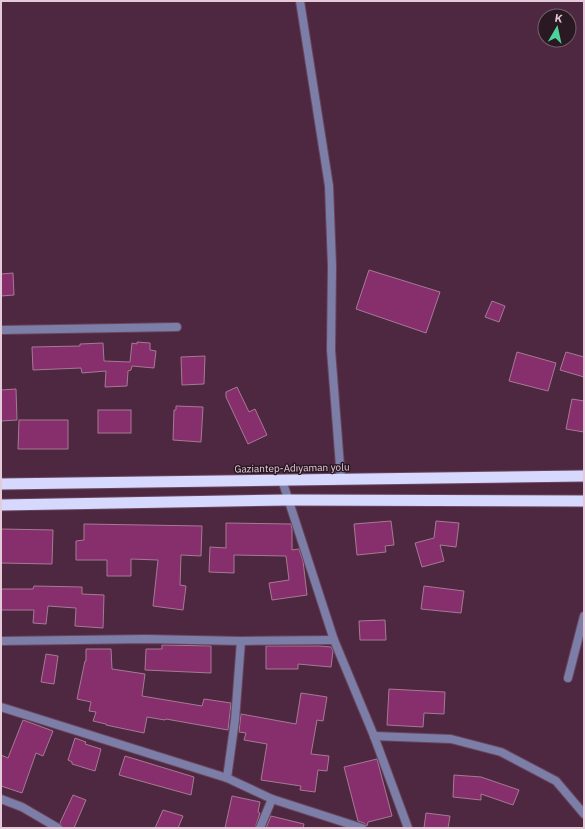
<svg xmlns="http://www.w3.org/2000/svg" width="585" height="829" font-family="'IBM Plex Sans',sans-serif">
<rect width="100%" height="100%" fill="#4e2841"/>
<!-- building -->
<g fill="#862f6c" stroke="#a67995">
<path d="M 369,270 L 440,292 L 426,333 L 356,309 Z"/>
<path d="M 13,273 L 14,295 L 1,296 L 1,274 Z"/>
<path d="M 492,301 L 505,306 L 499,322 L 485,317 Z"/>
<path d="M 137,342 L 150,343 L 150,350 L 156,351 L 154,368 L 132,366 L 131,370 L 128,371 L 127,386 L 105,387 L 106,371 L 82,373 L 81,368 L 33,370 L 32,347 L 80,346 L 80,344 L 103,343 L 104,361 L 130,362 L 132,343 L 137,344 Z"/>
<path d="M 517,352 L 556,363 L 548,391 L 509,381 Z"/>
<path d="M 566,352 L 584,357 L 584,377 L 560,370 Z"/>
<path d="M 205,356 L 204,384 L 182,385 L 181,357 Z"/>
<path d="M 237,387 L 249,412 L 255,409 L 267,435 L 248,444 L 226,397 L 226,392 Z"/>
<path d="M 16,389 L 17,420 L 1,421 L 1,390 Z"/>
<path d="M 572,399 L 584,401 L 584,432 L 566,429 Z"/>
<path d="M 176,406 L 203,407 L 201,442 L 173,440 L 174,410 L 176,410 Z"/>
<rect x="98" y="410" width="33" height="23"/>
<path d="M 19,420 L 68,420 L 68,449 L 18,449 Z"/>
<path d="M 391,521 L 394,545 L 385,546 L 386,552 L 357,555 L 354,524 Z"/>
<path d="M 436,521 L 459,523 L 456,547 L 440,545 L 444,561 L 422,567 L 415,543 L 434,538 Z"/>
<path d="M 226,523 L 291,524 L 292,529 L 292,550 L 299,549 L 303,561 L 307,595 L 272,600 L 269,583 L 289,580 L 286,556 L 234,555 L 234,573 L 209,572 L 210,547 L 226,548 Z"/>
<path d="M 84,524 L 202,526 L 201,556 L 181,555 L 180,585 L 186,586 L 183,610 L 153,606 L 158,560 L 131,559 L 131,576 L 107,576 L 107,560 L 76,560 L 76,541 L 84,540 Z"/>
<path d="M 1,529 L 53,530 L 52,564 L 1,563 Z"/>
<path d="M 34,586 L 82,587 L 82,594 L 104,595 L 103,628 L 75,626 L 76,608 L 48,606 L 46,624 L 33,623 L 34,610 L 1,610 L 1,589 L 33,589 Z"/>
<path d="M 424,586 L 464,591 L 461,613 L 421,609 Z"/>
<path d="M 385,620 L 386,640 L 360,640 L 359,621 Z"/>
<path d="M 162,645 L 211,646 L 211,673 L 145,670 L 146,649 L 162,649 Z"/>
<path d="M 266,646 L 319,646 L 331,647 L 333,651 L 331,667 L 298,664 L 298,669 L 266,669 Z"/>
<path d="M 86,649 L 111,649 L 112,669 L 145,674 L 142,696 L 202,706 L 204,699 L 231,703 L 228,730 L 166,719 L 165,720 L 147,717 L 144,733 L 106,725 L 106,724 L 93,721 L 96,712 L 89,711 L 91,702 L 77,699 L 85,661 L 86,661 Z"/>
<path d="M 46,654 L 58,656 L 54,684 L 41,682 Z"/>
<path d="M 389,689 L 445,692 L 444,714 L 424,713 L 423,727 L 387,725 Z"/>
<path d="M 301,693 L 327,697 L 323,721 L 317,720 L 311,754 L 329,756 L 327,771 L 318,770 L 315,792 L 300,790 L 301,786 L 261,780 L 267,744 L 244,740 L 246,733 L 239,732 L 241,714 L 296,724 Z"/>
<path d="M 23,720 L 53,731 L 43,756 L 36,753 L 22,793 L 1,786 L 1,755 L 8,758 Z"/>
<path d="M 75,738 L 86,742 L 85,744 L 101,749 L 95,771 L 72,764 L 72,762 L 68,760 Z"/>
<path d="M 125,756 L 194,777 L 191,795 L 119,775 Z"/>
<path d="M 377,759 L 392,816 L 368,822 L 367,826 L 364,823 L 358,821 L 344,767 Z"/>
<path d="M 454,775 L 481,777 L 519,790 L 513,805 L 481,794 L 481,800 L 453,797 Z"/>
<path d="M 73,795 L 86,800 L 74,828 L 63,828 L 60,823 Z"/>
<path d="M 232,796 L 260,802 L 258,812 L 260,813 L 255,828 L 225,828 Z"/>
<path d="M 163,810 L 183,816 L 178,828 L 155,828 Z"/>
<path d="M 426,813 L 450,816 L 448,828 L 424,828 Z"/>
<path d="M 271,816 L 304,824 L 303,828 L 266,828 Z"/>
</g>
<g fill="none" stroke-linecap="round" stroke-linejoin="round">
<defs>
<g id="minor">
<path d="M 1,330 L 177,327"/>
<path d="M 282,480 L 334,640 L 374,736 L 408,828"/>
<path d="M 1,641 L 146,639 L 241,641 L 334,640"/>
<path d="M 568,678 L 584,616"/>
<path d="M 1,707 L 227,778 L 272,799 L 362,828"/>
<path d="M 374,736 L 451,739 L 501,752 L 556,781 L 584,814"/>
<path d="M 227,778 L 235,720 L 241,641"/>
<path d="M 1,799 L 22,807 L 58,828"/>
<path d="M 260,828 L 272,799"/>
</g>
<path id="tertiary" d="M 300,1 L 329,186 L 332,266 L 331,350 L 341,479"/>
<g id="trunk">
<path d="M 1,484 L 584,476"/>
<path d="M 1,505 L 288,500 L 584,501"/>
</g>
</defs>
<!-- minor casing -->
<use href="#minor" stroke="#69455d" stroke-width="10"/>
<!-- tertiary casing -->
<use href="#tertiary" stroke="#69455d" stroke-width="10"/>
<!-- trunk casing -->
<use href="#trunk" stroke="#69455d" stroke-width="13"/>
<!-- minor -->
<use href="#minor" stroke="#7c7ea8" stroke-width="8"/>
<!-- tertiary -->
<use href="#tertiary" stroke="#7c7ea8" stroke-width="8"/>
<!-- trunk -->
<use href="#trunk" stroke="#d6d9fd" stroke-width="11"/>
</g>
<g text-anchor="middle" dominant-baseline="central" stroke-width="3" stroke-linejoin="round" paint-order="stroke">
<!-- street labels -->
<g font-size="10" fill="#e4cbda" stroke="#2a1823">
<text transform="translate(292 468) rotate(-1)">Gaziantep-Adıyaman yolu</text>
</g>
</g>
<!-- border -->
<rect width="585" height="829" fill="none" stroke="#e4cbda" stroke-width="4"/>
<!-- north arrow -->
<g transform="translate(557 28) rotate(9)"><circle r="19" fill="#2a1823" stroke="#74606c"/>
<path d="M0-3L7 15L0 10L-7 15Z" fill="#4dd39a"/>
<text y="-6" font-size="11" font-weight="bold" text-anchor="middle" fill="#e4cbda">K</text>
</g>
</svg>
